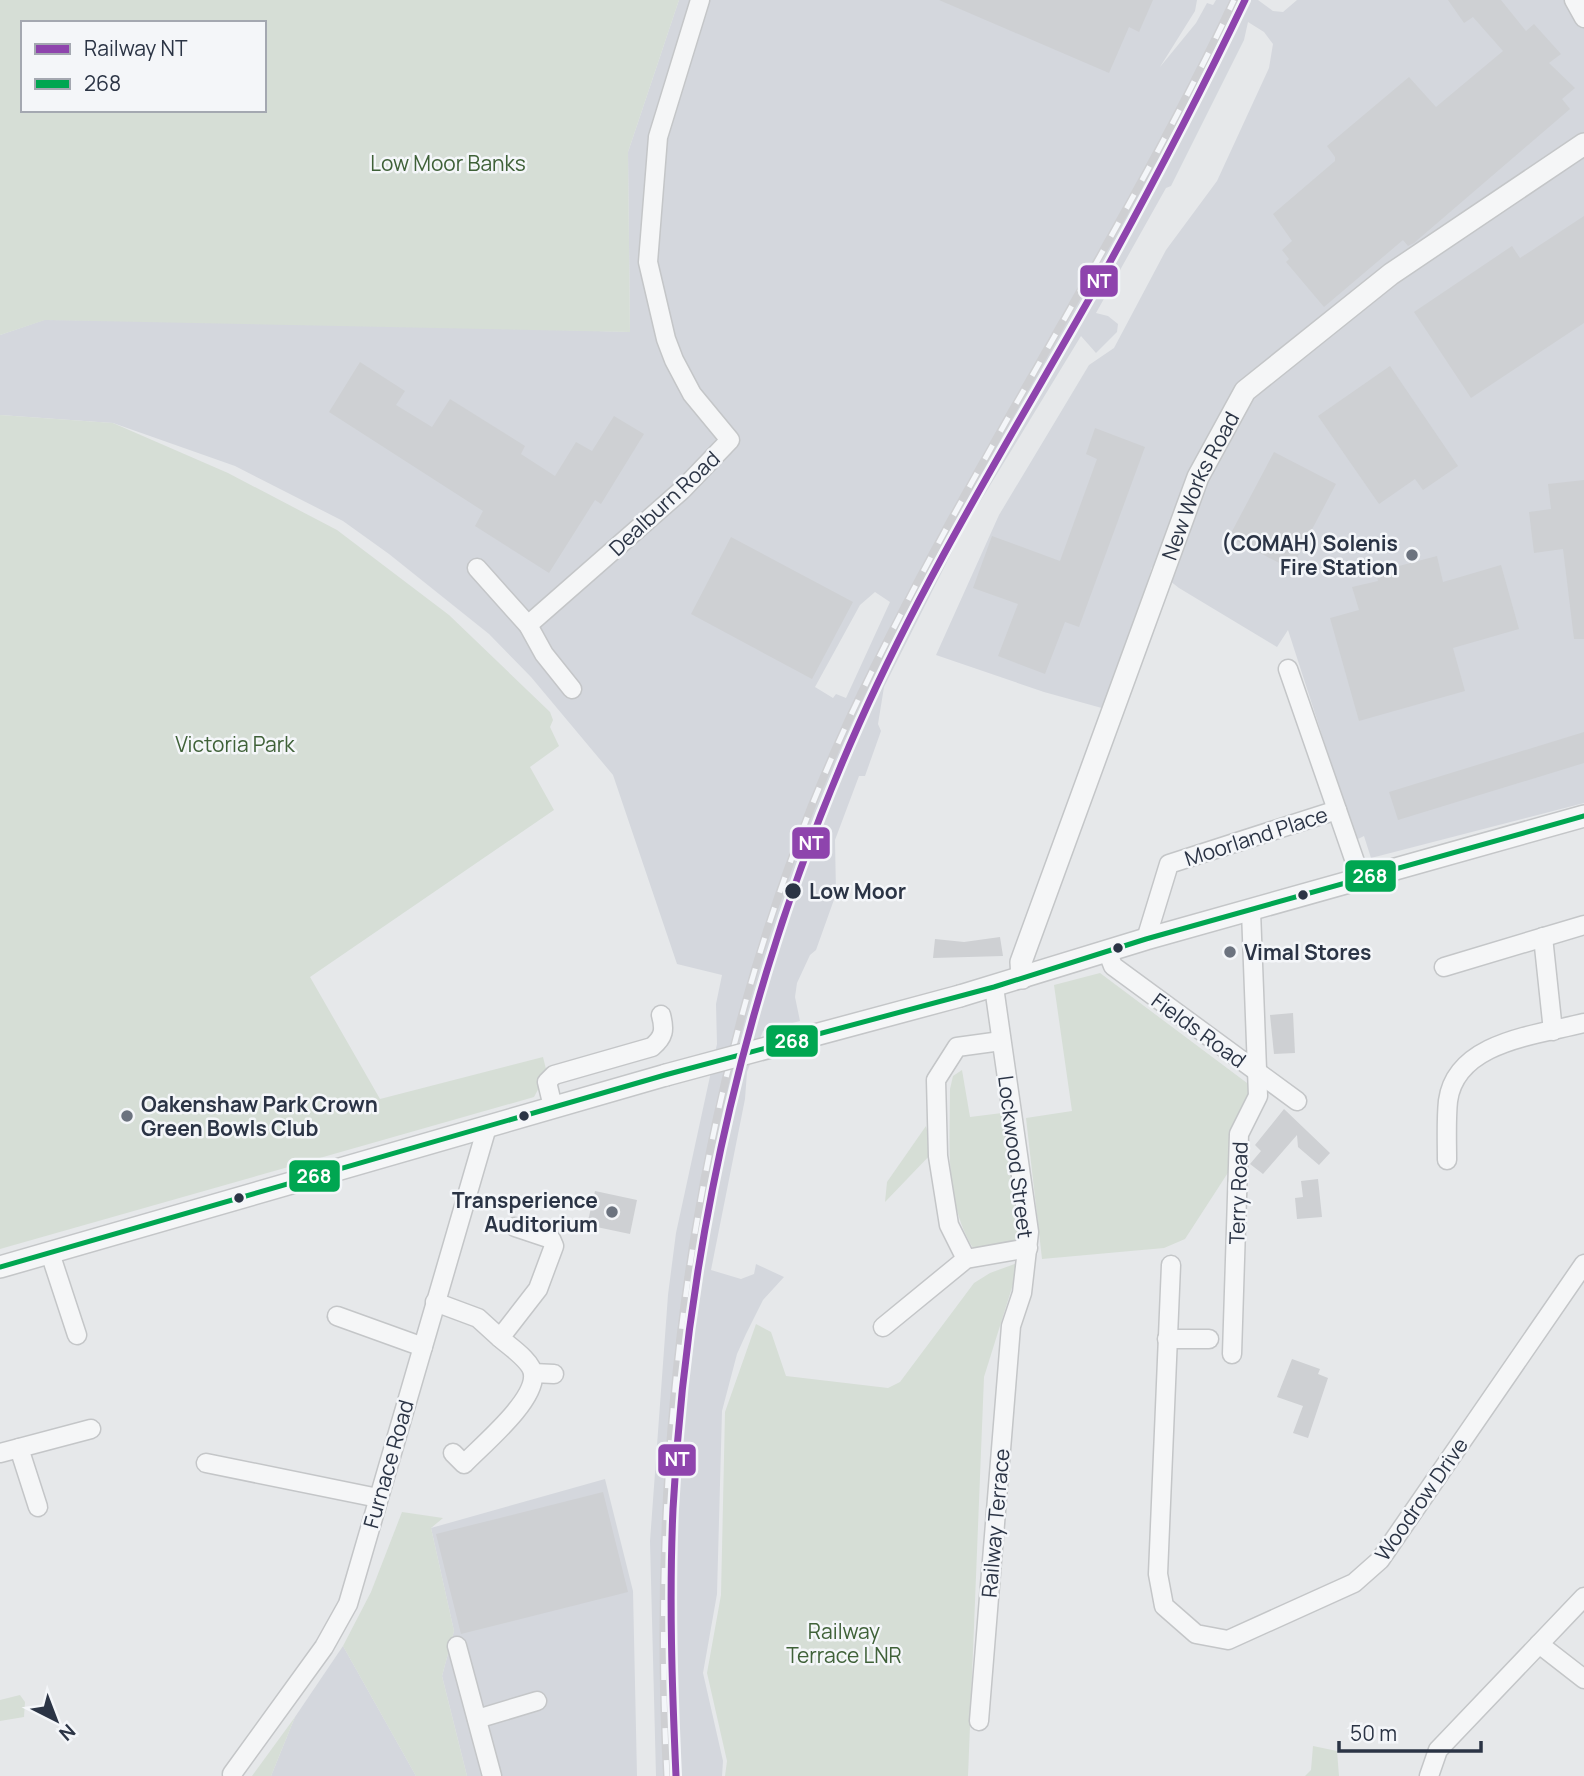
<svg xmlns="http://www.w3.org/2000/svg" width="1584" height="1776" font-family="Manrope,sans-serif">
<rect width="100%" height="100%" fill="#e6e8ea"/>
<!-- built -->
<g fill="#d4d7dd" fill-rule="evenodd">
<path d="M 679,0 L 1197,0 L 1195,11 L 1160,67 L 1196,23 L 1207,3 L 1213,5 L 1216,0 L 1258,0 L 1273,11 L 1283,12 L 1297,0 L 1584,0 L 1584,803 L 1371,858 L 1364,836 L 1356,840 L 1288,630 L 1277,647 L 1179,588 L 1152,567 L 1109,710 L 1044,692 L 936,655 L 999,515 L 1089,365 L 1114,348 L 1166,250 L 1217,181 L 1269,68 L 1273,44 L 1264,32 L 1248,22 L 1244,40 L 1171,186 L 1166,188 L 1096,313 L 1108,316 L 1118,324 L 1117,332 L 1096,353 L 1081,336 L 964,528 L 884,687 L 878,724 L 881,731 L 865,776 L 859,776 L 835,840 L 836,894 L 816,950 L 810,955 L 797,983 L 795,997 L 800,1021 L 763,1031 L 747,1072 L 745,1099 L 711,1270 L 741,1279 L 754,1274 L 756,1264 L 784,1277 L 763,1300 L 746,1334 L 737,1354 L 722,1411 L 717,1594 L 703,1673 L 723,1761 L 722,1776 L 656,1776 L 650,1541 L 668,1295 L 676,1233 L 717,1044 L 716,1004 L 722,975 L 677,964 L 613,775 L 531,677 L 489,634 L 389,554 L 343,521 L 235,466 L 113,423 L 0,415 L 0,335 L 44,320 L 260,321 L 630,332 L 628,152 ZM 875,592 L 890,602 L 846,698 L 836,694 L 833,698 L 815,687 L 860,605 Z"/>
<path d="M 605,1479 L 633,1591 L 637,1776 L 467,1776 L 442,1676 L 454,1631 L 431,1528 Z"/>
<path d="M 343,1646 L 416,1776 L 271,1776 L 295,1717 Z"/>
</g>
<!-- green -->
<g fill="#d6ded6" fill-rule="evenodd">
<path d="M 0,0 L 679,0 L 628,152 L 630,332 L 45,320 L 0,335 ZM 23,23 L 264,23 L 264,110 L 23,110 Z"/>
<path d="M 0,415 L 113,423 L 228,473 L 337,530 L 449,615 L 550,712 L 553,720 L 550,727 L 559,746 L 530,767 L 554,810 L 310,977 L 380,1099 L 543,1057 L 547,1073 L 534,1097 L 0,1249 Z"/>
<path d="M 1100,973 L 1251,1086 L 1231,1168 L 1185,1239 L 1164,1248 L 1042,1259 L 1026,1118 L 1072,1111 L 1054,985 Z"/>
<path d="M 962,1070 L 970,1117 L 1002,1113 L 1019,1244 L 987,1251 L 973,1248 C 944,1201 950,1143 950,1089 L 953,1076 Z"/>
<path d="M 926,1126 L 932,1153 L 885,1202 L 887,1182 Z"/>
<path d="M 1020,1262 L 984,1377 L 968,1776 L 725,1776 L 727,1761 L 707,1673 L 721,1595 L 725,1412 L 756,1324 L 771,1332 L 786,1376 L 888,1388 L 900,1382 L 974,1283 L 990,1273 Z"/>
<path d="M 402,1512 L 443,1518 L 431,1528 L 454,1631 L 442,1676 L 467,1776 L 416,1776 L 343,1646 L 371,1592 Z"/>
<path d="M 20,1695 L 25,1702 L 24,1717 L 0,1721 L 0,1700 Z"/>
<path d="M 295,1717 L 271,1776 L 252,1776 Z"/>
<path d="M 1313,1746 L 1337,1751 L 1339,1776 L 1305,1776 L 1311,1770 Z"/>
</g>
<!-- building -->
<g fill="#ced0d3">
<path d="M 939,0 L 1153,0 L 1139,32 L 1129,27 L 1109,73 Z"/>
<path d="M 1448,0 L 1501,0 L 1526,31 L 1534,24 L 1561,54 L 1549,63 L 1575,88 L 1562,99 L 1570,109 L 1414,243 L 1408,246 L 1403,240 L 1324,307 L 1286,262 L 1289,259 L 1282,250 L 1292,241 L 1273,214 L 1335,161 L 1335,157 L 1327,146 L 1409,77 L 1436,107 L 1503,51 L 1473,17 L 1464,23 Z"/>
<path d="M 1584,216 L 1584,323 L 1471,398 L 1414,312 L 1512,246 L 1520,258 Z"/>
<path d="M 360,362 L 405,391 L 396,405 L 432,427 L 450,399 L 525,446 L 521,454 L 555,476 L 576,442 L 592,451 L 614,416 L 644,434 L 601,504 L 595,500 L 549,573 L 475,526 L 483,511 L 329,412 Z"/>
<path d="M 1390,366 L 1458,466 L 1423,490 L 1415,479 L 1379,504 L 1318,416 Z"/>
<path d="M 1095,428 L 1145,447 L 1079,627 L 1065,622 L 1045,674 L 998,656 L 1018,604 L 973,588 L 992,536 L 1060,561 L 1097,459 L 1086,454 Z"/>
<path d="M 1274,452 L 1336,484 L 1291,569 L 1229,537 Z"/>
<path d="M 1584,480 L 1584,639 L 1574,639 L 1563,549 L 1534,553 L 1529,512 L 1551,509 L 1548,484 Z"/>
<path d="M 731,537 L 853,602 L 812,679 L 691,614 Z"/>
<path d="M 1437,556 L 1443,582 L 1501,565 L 1519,629 L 1453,648 L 1465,691 L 1359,721 L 1330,618 L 1359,610 L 1352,587 L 1378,581 L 1376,572 Z"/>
<path d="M 1584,732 L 1584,763 L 1398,820 L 1389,792 Z"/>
<path d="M 1000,937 L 1003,956 L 933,958 L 935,939 L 964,942 Z"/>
<path d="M 1293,1013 L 1295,1053 L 1274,1054 L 1270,1015 Z"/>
<path d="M 1284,1109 L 1330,1153 L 1319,1165 L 1298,1147 L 1297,1135 L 1263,1174 L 1250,1164 L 1261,1151 L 1255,1145 Z"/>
<path d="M 1318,1179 L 1322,1217 L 1297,1219 L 1295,1198 L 1303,1197 L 1301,1181 Z"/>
<path d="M 595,1191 L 637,1200 L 630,1234 L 587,1225 Z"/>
<path d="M 1292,1359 L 1320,1369 L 1318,1374 L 1328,1378 L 1308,1438 L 1293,1433 L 1303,1406 L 1277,1397 Z"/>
<path d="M 603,1492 L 628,1592 L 461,1634 L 436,1534 Z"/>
</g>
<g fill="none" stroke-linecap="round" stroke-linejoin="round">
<defs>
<g id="minor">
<path d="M 1574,0 L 1584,18"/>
<path d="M 477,568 L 528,625 L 544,654 L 572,689"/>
<path d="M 528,625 L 682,490 L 730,440 L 692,394 L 674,360 L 666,339 L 648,262 L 658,137 L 700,0"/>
<path d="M 1288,669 L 1361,879"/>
<path d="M 1543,937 L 1553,1031"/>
<path d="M 1146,939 L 1169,864 L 1337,810"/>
<path d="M 1108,953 L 1113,966 L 1297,1101"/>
<path d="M 1444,967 L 1584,925"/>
<path d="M 553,1107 L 547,1082 L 554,1075 L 652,1047 C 664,1037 665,1030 661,1015"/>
<path d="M 1447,1160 C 1447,1141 1446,1120 1448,1101 C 1456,1041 1538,1035 1584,1023"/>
<path d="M 50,1253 L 77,1335"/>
<path d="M 966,1259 L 949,1225 L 938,1156 L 936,1080 L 957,1047 L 1001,1041"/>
<path d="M 1171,1265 L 1158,1574 L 1164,1606 L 1196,1634 L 1228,1640 L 1354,1583 L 1380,1560 L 1584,1264"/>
<path d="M 435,1302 L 478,1318 L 500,1338 L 538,1289 L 554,1246 L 551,1239 L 515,1227"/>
<path d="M 337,1316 L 423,1347"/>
<path d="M 883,1327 L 966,1259 L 1028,1248"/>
<path d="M 1167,1339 L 1209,1339"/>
<path d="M 1232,1354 L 1239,1134 L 1258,1096 L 1251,911"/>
<path d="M 533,1373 L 554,1374"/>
<path d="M 19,1448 L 38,1507"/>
<path d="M 0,1453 L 91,1429"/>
<path d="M 453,1453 L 464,1464 C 482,1445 536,1401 533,1374 C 532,1361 509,1346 500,1338"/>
<path d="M 206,1463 L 378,1498"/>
<path d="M 1539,1644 L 1584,1679"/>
<path d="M 457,1646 L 492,1776"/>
<path d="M 477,1719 L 537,1701"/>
<path d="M 979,1721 L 1011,1326 L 1022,1293 L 1029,1232 L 994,987"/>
<path d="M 232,1774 L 324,1647 L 348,1604 L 487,1127"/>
<path d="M 1429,1776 L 1438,1750 L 1584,1597"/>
</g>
<g id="tertiary">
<path id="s1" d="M 1022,978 L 1021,962 L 1198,477 L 1245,391 L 1391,274 L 1584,144"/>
<path d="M 960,996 L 1146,939 L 1584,816"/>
<path d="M 0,1267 L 666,1075"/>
</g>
</defs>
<!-- minor casing -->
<use href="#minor" stroke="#c4c6c8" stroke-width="21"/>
<!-- tertiary casing -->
<use href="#tertiary" stroke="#c4c6c8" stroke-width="24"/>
<!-- minor -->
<use href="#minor" stroke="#f5f6f7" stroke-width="18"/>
<!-- tertiary -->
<use href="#tertiary" stroke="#f5f6f7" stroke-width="21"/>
<defs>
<path id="rail" d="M 667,1776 C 649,1416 698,1044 851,715 C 966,470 1119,245 1234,0"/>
</defs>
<!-- rail casing -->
<use href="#rail" stroke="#cecfd2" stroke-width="8"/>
<!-- rail -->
<use href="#rail" stroke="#f4f6f9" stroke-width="5" stroke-dasharray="16" stroke-linecap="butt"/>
<defs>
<path id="tertiary-bridge" d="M 666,1075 L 960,996"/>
</defs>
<!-- tertiary-bridge casing -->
<use href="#tertiary-bridge" stroke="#c4c6c8" stroke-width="24" stroke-linecap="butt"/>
<!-- tertiary-bridge -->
<use href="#tertiary-bridge" stroke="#f5f6f7" stroke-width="21"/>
<defs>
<path id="bus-1" d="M 0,1267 L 665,1075 L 994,987 L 1146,939 L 1584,816"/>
</defs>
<!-- bus-1 casing -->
<use href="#bus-1" stroke="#f4f6f9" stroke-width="10"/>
<!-- bus-1 -->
<use href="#bus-1" stroke="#00a651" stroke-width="5"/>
<defs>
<path id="rail-1" d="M 676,1776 C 672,1687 669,1598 673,1509 C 687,1240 749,970 859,724 C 929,567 1021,421 1105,271 C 1154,182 1201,92 1245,0"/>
</defs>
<!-- rail-1 casing -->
<use href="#rail-1" stroke="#f4f6f9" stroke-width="12"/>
<!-- rail-1 -->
<use href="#rail-1" stroke="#8e44ad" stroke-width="7"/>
</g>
<!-- markers -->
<g fill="#6c737f" stroke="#f4f6f9" stroke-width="2.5">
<circle cx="1412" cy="555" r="7"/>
<circle cx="1230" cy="952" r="7"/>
<circle cx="127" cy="1116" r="7"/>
<circle cx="612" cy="1212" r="7"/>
</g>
<g fill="#2b3445" stroke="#f4f6f9" stroke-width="2.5">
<circle cx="793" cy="891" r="9"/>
<circle cx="1303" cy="895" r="6"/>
<circle cx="1118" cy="948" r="6"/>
<circle cx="524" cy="1116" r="6"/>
<circle cx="239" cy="1198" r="6"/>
</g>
<g text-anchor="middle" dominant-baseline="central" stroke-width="5" stroke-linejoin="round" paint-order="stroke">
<!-- park labels -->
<g font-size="21" fill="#3f6138" stroke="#f4f6f9">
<text x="448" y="163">Low Moor Banks</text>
<text x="235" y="744">Victoria Park</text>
<text x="844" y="1631">Railway<tspan x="844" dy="24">Terrace LNR</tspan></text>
</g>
<!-- street labels -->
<g font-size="21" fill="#2b3445" stroke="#f4f6f9">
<text stroke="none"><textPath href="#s1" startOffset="525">New Works Road</textPath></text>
<text transform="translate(664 503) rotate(-43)">Dealburn Road</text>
<text transform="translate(1256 836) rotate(-18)">Moorland Place</text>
<text transform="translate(1199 1030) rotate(36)">Fields Road</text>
<text transform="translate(1016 1157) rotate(83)">Lockwood Street</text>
<text transform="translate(1238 1193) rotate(-88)">Terry Road</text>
<text transform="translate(388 1464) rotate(-74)">Furnace Road</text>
<text transform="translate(1421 1499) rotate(-55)">Woodrow Drive</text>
<text transform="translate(995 1523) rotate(-85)">Railway Terrace</text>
</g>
<!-- poi labels -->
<g font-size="21" font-weight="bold" fill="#2b3445" stroke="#f4f6f9" text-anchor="end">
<text x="1398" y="543">(COMAH) Solenis<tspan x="1398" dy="24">Fire Station</tspan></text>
<text x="1244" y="952" text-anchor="start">Vimal Stores</text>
<text x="141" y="1104" text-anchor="start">Oakenshaw Park Crown<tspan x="141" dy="24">Green Bowls Club</tspan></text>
<text x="598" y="1200">Transperience<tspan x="598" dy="24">Auditorium</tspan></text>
</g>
<!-- stop labels -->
<g font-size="21" font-weight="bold" fill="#2b3445" stroke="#f4f6f9" text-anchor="start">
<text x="809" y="891">Low Moor</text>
</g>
</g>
<g stroke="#f4f6f9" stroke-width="2.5">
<rect x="1079" y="264" width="40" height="34" rx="7" fill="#8e44ad"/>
<rect x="791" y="826" width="40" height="34" rx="7" fill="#8e44ad"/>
<rect x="1344" y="859" width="53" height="34" rx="7" fill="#00a651"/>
<rect x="765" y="1024" width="54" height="34" rx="7" fill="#00a651"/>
<rect x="288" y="1159" width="53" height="34" rx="7" fill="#00a651"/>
<rect x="657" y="1443" width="40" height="34" rx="7" fill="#8e44ad"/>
</g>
<g font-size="19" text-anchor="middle" font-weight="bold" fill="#fff">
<text x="1099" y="288">NT</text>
<text x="811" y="850">NT</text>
<text x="1370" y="883">268</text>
<text x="792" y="1048">268</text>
<text x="314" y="1183">268</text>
<text x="677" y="1466">NT</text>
</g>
<!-- legend -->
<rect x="21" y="21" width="245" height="91" fill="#f4f6f9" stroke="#a4a8b1" stroke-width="2"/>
<rect x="35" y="44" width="35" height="10" fill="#8e44ad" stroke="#a4a8b1" stroke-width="2"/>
<text x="84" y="56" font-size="21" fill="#2b3445">Railway NT</text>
<rect x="35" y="79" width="35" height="10" fill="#00a651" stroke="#a4a8b1" stroke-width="2"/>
<text x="84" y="91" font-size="21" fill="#2b3445">268</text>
<!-- north arrow -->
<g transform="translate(56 1720) rotate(138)" stroke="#f4f6f9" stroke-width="5" paint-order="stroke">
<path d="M0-5L12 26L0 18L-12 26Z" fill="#2b3445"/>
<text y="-10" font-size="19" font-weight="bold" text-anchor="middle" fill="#2b3445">N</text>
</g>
<!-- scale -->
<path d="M1339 1741v10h142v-10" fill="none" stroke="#2b3445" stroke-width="3.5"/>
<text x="1350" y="1741" font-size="21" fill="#2b3445" stroke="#f4f6f9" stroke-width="5" paint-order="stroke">50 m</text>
</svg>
